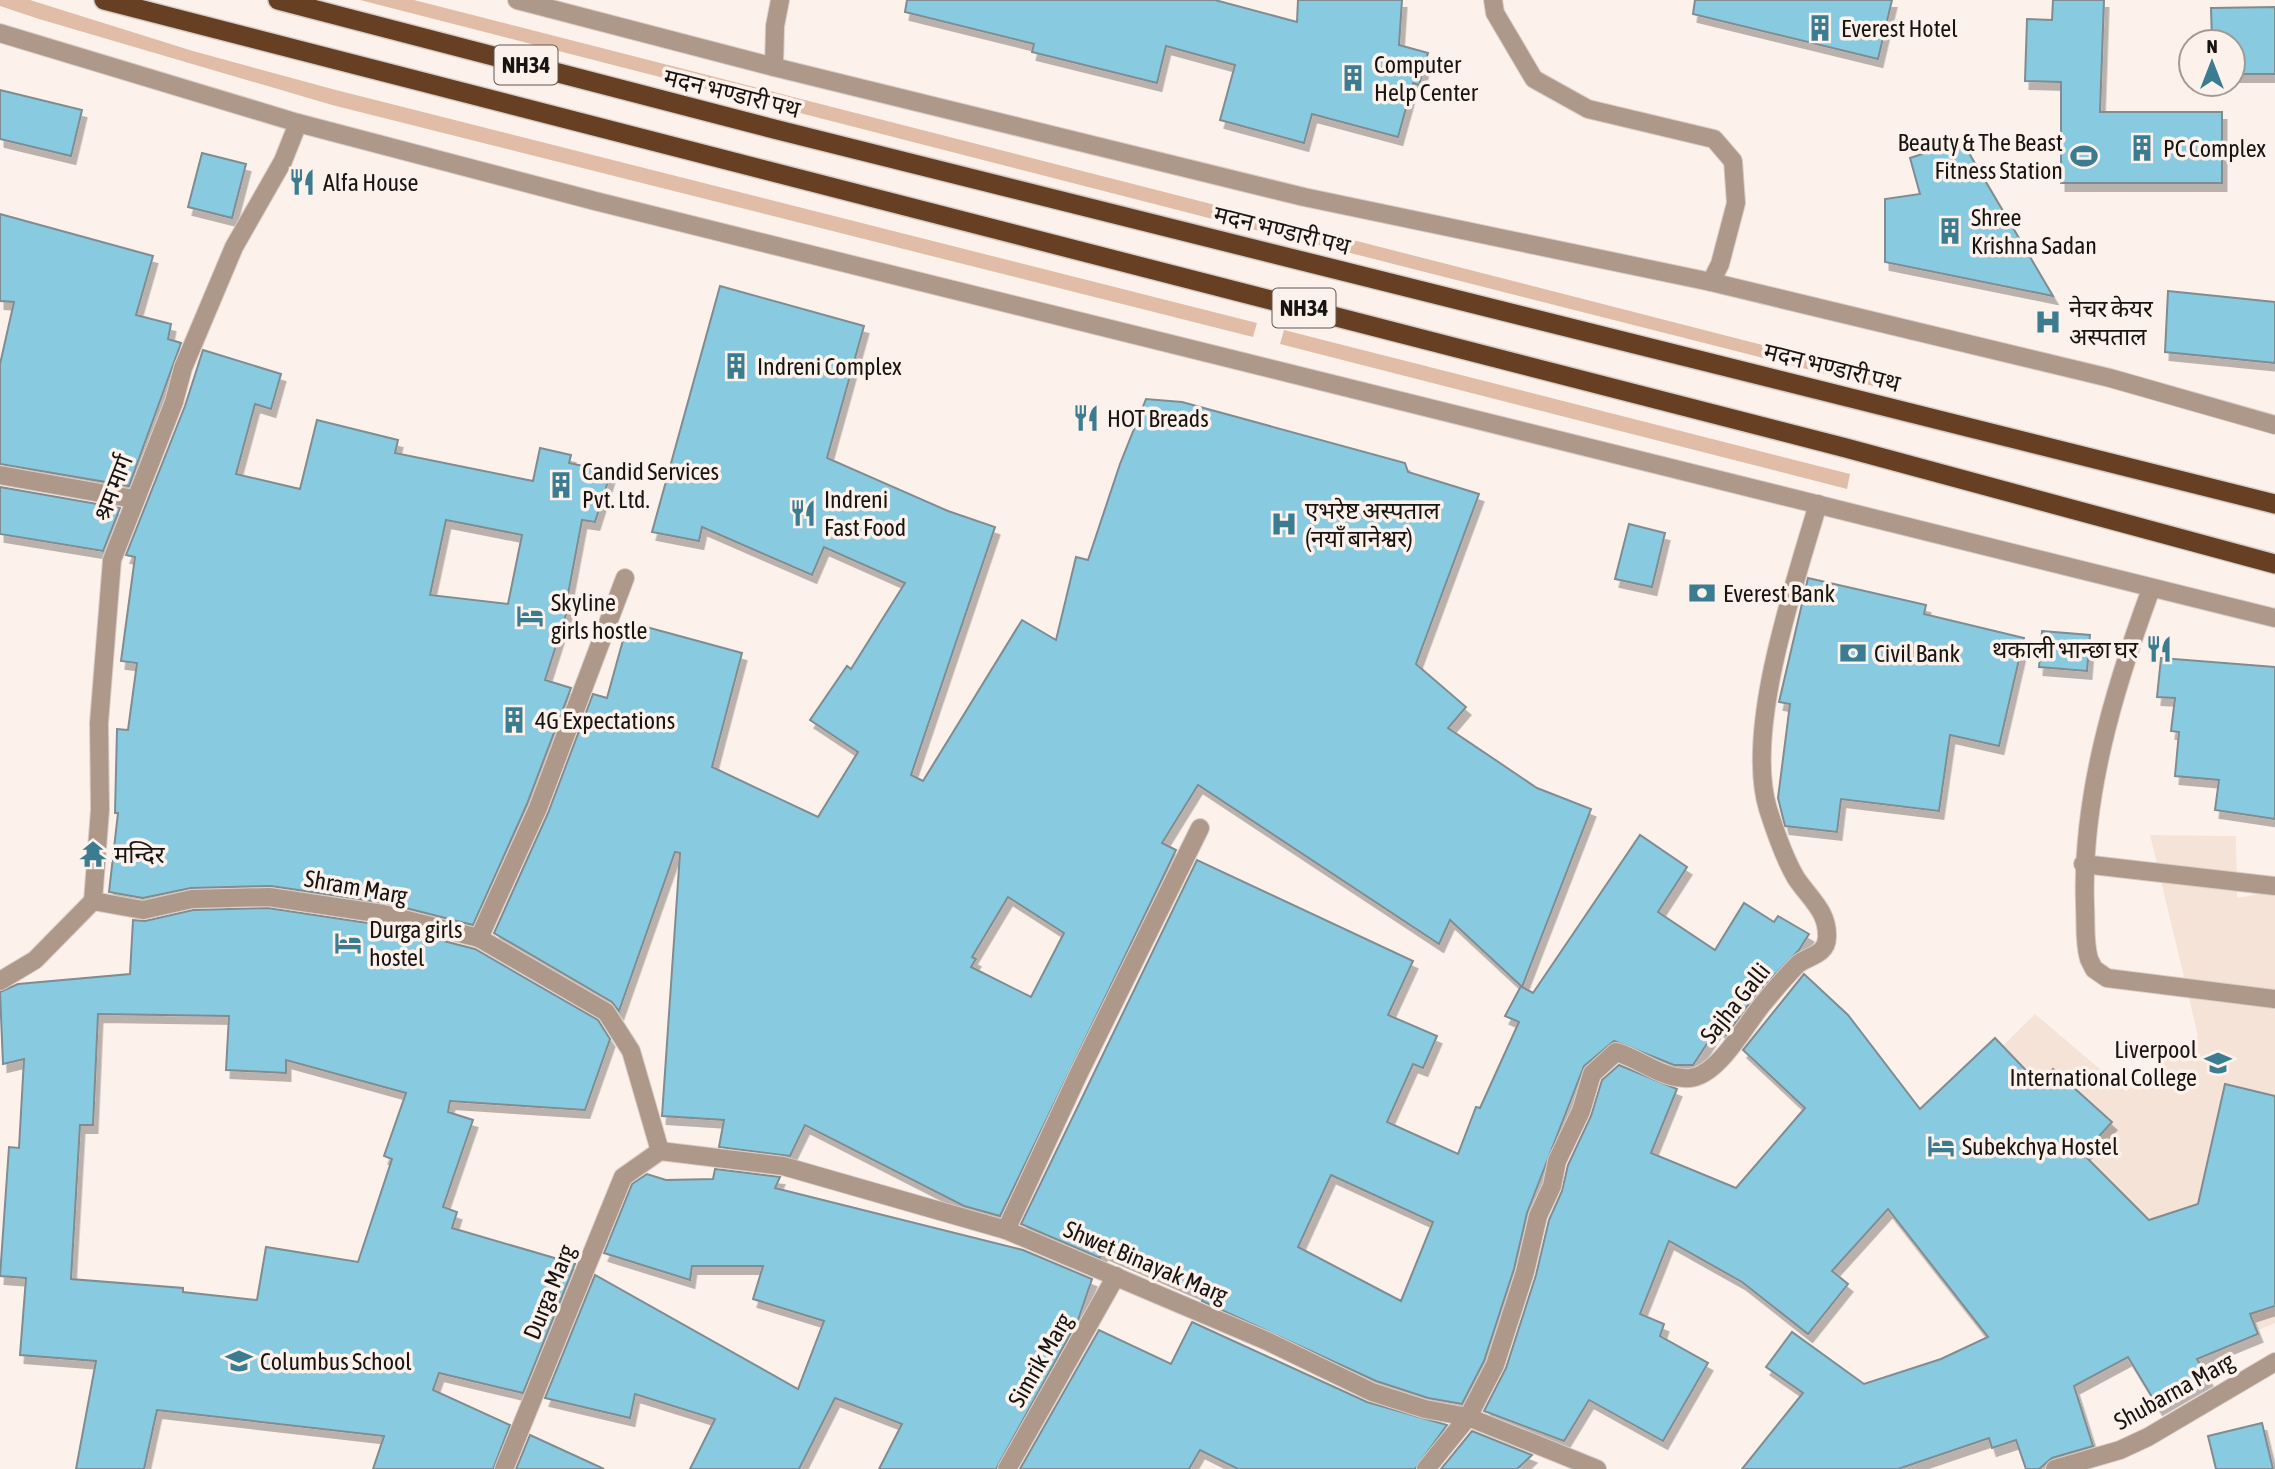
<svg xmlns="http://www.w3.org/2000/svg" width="2275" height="1469" font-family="'Asap Condensed','Noto Sans Devanagari',sans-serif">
<defs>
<filter id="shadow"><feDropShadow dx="4.5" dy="8" stdDeviation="0" flood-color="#0004"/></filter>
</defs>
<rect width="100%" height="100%" fill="#fdf2eb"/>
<!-- built -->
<path fill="#f5e3d8" d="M 2150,835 L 2236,836 L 2237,898 L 2275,891 L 2275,1323 L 2259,1330 L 2224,1281 L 2122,1195 L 1930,1118 L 2035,1014 L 2126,1091 L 2198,1036 Z"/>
<!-- green -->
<g fill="#e1bda7">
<path d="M 0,0 L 30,0 L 193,51 L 336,90 L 1257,323 L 1253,337 L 332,105 L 39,19 L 0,6 Z"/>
<path d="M 360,0 L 414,0 L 1282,222 L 1279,236 Z"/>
<path d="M 1310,229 L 1876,374 L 1873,386 L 1307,242 Z"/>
<path d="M 1284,330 L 1850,474 L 1847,489 L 1280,344 Z"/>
</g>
<!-- building -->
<g fill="#88cae0" stroke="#818c91" stroke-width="2" fill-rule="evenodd" filter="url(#shadow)">
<path d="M 907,0 L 1215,0 L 1297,22 L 1298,0 L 1402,0 L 1399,45 L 1428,53 L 1419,85 L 1413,83 L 1398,137 L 1312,114 L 1304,143 L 1220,120 L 1235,65 L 1166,46 L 1157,83 L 1032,52 L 1034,44 L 905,12 Z"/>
<path d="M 1695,0 L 1892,0 L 1878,59 L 1693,14 Z"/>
<path d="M 2053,0 L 2104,0 L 2100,112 L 2222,112 L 2222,183 L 2061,183 L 2061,82 L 2025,81 L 2027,19 L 2052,20 Z"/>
<path d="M 2275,7 L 2275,74 L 2233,74 L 2233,42 L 2212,42 L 2211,8 Z"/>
<path d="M 0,90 L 82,110 L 71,156 L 0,139 Z"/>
<path d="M 1962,141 L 1973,160 L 2053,296 L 1885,262 L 1885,199 L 1920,194 L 1910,158 Z"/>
<path d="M 202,153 L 246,164 L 232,218 L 188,207 Z"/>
<path d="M 0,214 L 153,256 L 136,315 L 171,324 L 168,339 L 181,343 L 129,486 L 0,464 L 0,364 L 14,302 L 0,301 Z"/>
<path d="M 720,286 L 864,326 L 827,458 L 948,511 L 995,527 L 911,775 L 923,781 L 1022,620 L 1056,640 L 1076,557 L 1088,560 L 1120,464 L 1146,399 L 1182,402 L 1405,463 L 1408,472 L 1479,494 L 1416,664 L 1466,707 L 1448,728 L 1537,788 L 1591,809 L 1522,987 L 1533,993 L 1640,835 L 1687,867 L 1658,912 L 1715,950 L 1744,903 L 1774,922 L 1778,916 L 1809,934 L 1799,950 L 1757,993 L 1726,1035 L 1718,1027 L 1693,1065 L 1674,1065 L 1614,1041 L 1584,1066 L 1527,1213 L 1514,1269 L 1484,1361 L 1462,1404 L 1428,1398 L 1376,1381 L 1202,1301 L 1205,1295 L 1103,1251 L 1100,1258 L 1021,1224 L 1197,860 L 1413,961 L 1388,1015 L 1437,1036 L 1423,1068 L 1413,1064 L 1387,1122 L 1458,1154 L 1476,1107 L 1480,1108 L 1519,1022 L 1505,1016 L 1521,986 L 1450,920 L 1439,944 L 1198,785 L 1162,843 L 1176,850 L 1000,1216 L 964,1206 L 805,1125 L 790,1156 L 719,1147 L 724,1120 L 662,1116 L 680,853 L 675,852 L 619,1011 L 612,1002 L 494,933 L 548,813 L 593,694 L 607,698 L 628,622 L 742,653 L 712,767 L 818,817 L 858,752 L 810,720 L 847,666 L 851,669 L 905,583 L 824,547 L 812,575 L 702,527 L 699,541 L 652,532 ZM 1008,897 L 1064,933 L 1031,997 L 971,967 L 976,959 L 972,957 ZM 1331,1175 L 1433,1222 L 1401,1301 L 1298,1247 Z"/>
<path d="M 2168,291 L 2275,302 L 2275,363 L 2165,352 Z"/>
<path d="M 203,350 L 281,374 L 271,409 L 255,404 L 236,474 L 300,489 L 317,420 L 398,440 L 395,453 L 533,481 L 540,448 L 571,455 L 569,463 L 611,472 L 595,522 L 582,520 L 566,605 L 569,605 L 545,680 L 571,688 L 527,804 L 473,925 L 386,903 L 271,886 L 191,888 L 143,898 L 109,892 L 118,813 L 115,813 L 117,729 L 128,730 L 137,663 L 121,661 L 135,557 L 126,555 L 185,406 ZM 446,520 L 522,535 L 508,604 L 430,595 Z"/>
<path d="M 0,487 L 120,508 L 103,551 L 0,534 Z"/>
<path d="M 1629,524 L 1665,533 L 1652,587 L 1615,579 Z"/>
<path d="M 1808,578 L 1926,605 L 1924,614 L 2024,638 L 1999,746 L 1950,735 L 1939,811 L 1841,799 L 1837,832 L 1785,826 L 1778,798 L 1790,704 L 1779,702 Z"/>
<path d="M 2042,631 L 2090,635 L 2087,671 L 2039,667 Z"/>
<path d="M 2161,658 L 2275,667 L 2275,819 L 2215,810 L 2219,780 L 2175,776 L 2179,732 L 2171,731 L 2175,698 L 2157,697 Z"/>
<path d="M 268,908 L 381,925 L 475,949 L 598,1020 L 610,1039 L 585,1110 L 450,1101 L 448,1112 L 473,1120 L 443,1207 L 457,1212 L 452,1228 L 575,1264 L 523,1393 L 439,1373 L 433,1390 L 510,1425 L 493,1469 L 373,1469 L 384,1436 L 157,1410 L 144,1469 L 76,1469 L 96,1361 L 20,1355 L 26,1278 L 0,1276 L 9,1147 L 19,1148 L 24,1059 L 3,1064 L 0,992 L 18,984 L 130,974 L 133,920 L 145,921 L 193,910 ZM 98,1014 L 229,1016 L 226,1070 L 286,1073 L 286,1060 L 406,1093 L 384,1156 L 392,1159 L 358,1262 L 266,1247 L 257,1300 L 183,1292 L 183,1288 L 71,1279 L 80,1125 L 93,1125 Z"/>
<path d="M 1804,974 L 1848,1015 L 1920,1109 L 1995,1038 L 2039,1084 L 2053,1069 L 2112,1122 L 2083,1154 L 2149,1220 L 2198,1204 L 2225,1084 L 2275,1096 L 2275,1306 L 2250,1314 L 2258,1334 L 2197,1359 L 2208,1378 L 2158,1407 L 2128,1357 L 2074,1386 L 2093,1446 L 2052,1458 L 2039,1469 L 2026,1469 L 2016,1440 L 1992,1448 L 1989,1438 L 1898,1469 L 1742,1469 L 1803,1393 L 1766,1367 L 1792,1332 L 1864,1384 L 1941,1359 L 1988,1337 L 1888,1209 L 1832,1271 L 1848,1284 L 1808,1334 L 1742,1282 L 1669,1241 L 1640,1314 L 1664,1324 L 1660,1336 L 1708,1363 L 1663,1441 L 1589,1400 L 1564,1441 L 1484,1411 L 1506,1368 L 1536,1275 L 1549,1220 L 1562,1191 L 1568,1165 L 1591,1116 L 1602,1080 L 1619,1065 L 1677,1089 L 1651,1153 L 1736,1188 L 1805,1108 L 1743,1050 Z"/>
<path d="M 715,1169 L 780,1177 L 775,1188 L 1023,1250 L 1092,1279 L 1078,1320 L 996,1469 L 879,1469 L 902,1424 L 835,1398 L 799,1469 L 690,1469 L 715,1419 L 635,1394 L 630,1418 L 545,1398 L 595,1275 L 798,1389 L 824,1321 L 753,1299 L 763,1266 L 692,1266 L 690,1280 L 604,1253 L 632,1184 L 647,1174 L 666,1180 L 713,1179 Z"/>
<path d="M 1192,1322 L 1367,1402 L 1447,1425 L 1415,1469 L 1238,1469 L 1200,1450 L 1189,1469 L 1020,1469 L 1099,1330 L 1171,1364 Z"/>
<path d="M 2262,1423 L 2273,1469 L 2216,1469 L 2208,1436 Z"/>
<path d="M 1472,1431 L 1532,1455 L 1517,1469 L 1441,1469 Z"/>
<path d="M 530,1435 L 604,1469 L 516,1469 Z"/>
</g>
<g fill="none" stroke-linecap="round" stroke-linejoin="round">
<defs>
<g id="service">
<path d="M 2151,589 C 2114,689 2081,798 2085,906 C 2086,924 2084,942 2089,959 L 2094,969 L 2107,978 L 2275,999"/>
<path d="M 2083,864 L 2275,886"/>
</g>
<g id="minor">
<path d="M 1493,0 L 1495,13 L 1534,79 L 1588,109 L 1714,139 L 1733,161 L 1736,203 L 1720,264 L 1711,282"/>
<path d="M 774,67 L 775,26 L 780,0"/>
<path d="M 0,475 L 134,499"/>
<path d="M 93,901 L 100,810 L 99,723 L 112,560 L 174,402 L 183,368 L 234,247 L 283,161 L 298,123"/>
<path d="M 479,938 L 538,808 L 625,578"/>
<path d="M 0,981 L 35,960 L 93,901 L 143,910 L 192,899 L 269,897 L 383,914 L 479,938 L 606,1012 L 631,1051 L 660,1151"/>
<path d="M 660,1151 L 783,1166 L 1006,1230 L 1267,1341 L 1372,1392 L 1425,1409 L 1468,1417 L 1597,1469"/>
<path d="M 1006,1230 L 1079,1073 L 1200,828"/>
<path d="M 504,1469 L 623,1177 L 660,1151"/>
<path d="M 1007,1469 L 1116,1276"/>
<path d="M 1426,1469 L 1468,1417 L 1495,1365 L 1525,1272 L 1538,1216 L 1552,1186 L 1557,1161 L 1581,1111 L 1592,1074 L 1616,1052 C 1641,1059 1663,1080 1690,1078 C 1720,1075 1747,1021 1766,1000 C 1776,988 1787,975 1798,964 C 1808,956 1827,955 1827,937 C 1828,911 1809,898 1796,878 C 1784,858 1775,831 1768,809 C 1744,730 1795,583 1818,504"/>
<path d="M 2055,1469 L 2120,1450 L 2148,1437 L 2275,1362"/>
</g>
<g id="tertiary">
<path d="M 517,0 L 774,67 L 1304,197 L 1711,282 L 2110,378 L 2275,425"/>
<path d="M 0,33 L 298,123 L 595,201 L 2275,618"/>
</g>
<g id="trunk">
<path d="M 104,0 L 1846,448 L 2275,564"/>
<path d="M 278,0 L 774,129 L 2275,504"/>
</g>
</defs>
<!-- service casing -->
<use href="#service" stroke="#d8cec8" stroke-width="20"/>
<!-- minor casing -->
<use href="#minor" stroke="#d8cec8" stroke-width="20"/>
<!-- tertiary casing -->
<use href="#tertiary" stroke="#d8cec8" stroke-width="20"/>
<!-- trunk casing -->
<use href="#trunk" stroke="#d8cec8" stroke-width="22"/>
<!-- service -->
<use href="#service" stroke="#ae988a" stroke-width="18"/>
<!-- minor -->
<use href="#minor" stroke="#ae988a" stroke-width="18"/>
<!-- tertiary -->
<use href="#tertiary" stroke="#ae988a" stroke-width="18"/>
<!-- trunk -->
<use href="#trunk" stroke="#674024" stroke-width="19"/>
</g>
<!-- icons -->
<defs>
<symbol id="building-bare" viewBox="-9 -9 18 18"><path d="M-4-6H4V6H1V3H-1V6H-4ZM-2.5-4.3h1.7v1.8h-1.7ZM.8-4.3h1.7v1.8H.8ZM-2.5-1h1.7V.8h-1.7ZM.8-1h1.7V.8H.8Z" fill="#3c7c90" stroke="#fdf2eb" stroke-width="2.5" paint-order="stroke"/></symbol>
<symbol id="stadium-bare" viewBox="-9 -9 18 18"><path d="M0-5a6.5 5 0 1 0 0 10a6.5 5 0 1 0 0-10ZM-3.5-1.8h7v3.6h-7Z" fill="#3c7c90" stroke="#fdf2eb" stroke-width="2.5" paint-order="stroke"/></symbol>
<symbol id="restaurant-bare" viewBox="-9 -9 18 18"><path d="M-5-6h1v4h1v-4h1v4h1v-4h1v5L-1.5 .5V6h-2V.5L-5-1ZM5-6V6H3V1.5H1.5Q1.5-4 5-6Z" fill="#3c7c90" stroke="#fdf2eb" stroke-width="2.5" paint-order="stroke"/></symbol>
<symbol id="hospital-bare" viewBox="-9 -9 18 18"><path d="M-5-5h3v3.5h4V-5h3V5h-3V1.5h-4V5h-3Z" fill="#3c7c90" stroke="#fdf2eb" stroke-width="2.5" paint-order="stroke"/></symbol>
<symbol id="bank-bare" viewBox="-9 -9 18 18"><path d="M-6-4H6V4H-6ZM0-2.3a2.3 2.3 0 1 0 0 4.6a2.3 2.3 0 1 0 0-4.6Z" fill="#3c7c90" stroke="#fdf2eb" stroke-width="2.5" paint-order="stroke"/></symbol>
<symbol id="hotel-bare" viewBox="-9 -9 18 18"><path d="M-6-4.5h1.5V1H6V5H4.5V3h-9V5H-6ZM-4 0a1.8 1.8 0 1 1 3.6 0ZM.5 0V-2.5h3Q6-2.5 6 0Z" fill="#3c7c90" stroke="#fdf2eb" stroke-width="2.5" paint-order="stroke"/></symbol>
<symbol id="temple-bare" viewBox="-9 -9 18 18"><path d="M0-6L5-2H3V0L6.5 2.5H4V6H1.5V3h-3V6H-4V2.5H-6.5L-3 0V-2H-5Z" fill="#3c7c90" stroke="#fdf2eb" stroke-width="2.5" paint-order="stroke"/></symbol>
<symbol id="university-bare" viewBox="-9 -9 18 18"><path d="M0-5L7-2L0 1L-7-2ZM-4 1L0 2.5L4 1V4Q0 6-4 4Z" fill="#3c7c90" stroke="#fdf2eb" stroke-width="2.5" paint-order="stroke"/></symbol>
<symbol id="school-bare" viewBox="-9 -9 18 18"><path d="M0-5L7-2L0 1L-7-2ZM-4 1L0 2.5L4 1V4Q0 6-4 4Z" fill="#3c7c90" stroke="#fdf2eb" stroke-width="2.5" paint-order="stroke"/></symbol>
</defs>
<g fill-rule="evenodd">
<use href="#building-bare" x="1801" y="9" width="38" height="38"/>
<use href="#building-bare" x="1334" y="59" width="38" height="38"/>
<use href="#building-bare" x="2123" y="129" width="38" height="38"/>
<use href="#stadium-bare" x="2065" y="137" width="38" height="38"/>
<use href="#restaurant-bare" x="283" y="163" width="38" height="38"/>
<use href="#building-bare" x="1931" y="212" width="38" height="38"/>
<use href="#hospital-bare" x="2029" y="303" width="38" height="38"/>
<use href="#building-bare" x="717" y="347" width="38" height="38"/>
<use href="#restaurant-bare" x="1067" y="399" width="38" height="38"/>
<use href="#building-bare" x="542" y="466" width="38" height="38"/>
<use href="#restaurant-bare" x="784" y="494" width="38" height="38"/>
<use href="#hospital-bare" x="1265" y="505" width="38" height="38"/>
<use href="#bank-bare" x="1683" y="574" width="38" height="38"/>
<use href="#hotel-bare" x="511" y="597" width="38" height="38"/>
<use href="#restaurant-bare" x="2140" y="630" width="38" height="38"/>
<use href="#bank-bare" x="1834" y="634" width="38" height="38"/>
<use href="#building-bare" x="495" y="701" width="38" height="38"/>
<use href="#temple-bare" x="74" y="835" width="38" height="38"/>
<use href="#hotel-bare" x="329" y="924" width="38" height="38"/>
<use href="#university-bare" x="2199" y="1044" width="38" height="38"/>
<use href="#hotel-bare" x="1922" y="1127" width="38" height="38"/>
<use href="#school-bare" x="220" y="1342" width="38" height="38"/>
</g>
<g text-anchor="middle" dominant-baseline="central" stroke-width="7" stroke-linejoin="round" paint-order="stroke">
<!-- shield labels -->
<g fill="#fdf2eb" stroke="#5d5753" stroke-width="2">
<rect x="494.5" y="45.5" width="63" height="39" rx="5"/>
<rect x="1272.5" y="288.5" width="63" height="39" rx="5"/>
</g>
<g font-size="23" font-weight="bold" fill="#181412">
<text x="526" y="65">NH34</text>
<text x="1304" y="308">NH34</text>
</g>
<!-- poi labels -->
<g font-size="24" fill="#181412" stroke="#fdf2eb" text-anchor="start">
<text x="1841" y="28">Everest Hotel</text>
<text x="1374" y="64">Computer<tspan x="1374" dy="28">Help Center</tspan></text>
<text x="2063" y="142" text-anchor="end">Beauty &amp; The Beast<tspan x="2063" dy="28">Fitness Station</tspan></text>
<text x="2163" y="148">PC Complex</text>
<text x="323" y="182">Alfa House</text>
<text x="1971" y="217">Shree<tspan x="1971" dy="28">Krishna Sadan</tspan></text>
<text x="2069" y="308">नेचर केयर<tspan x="2069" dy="28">अस्पताल</tspan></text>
<text x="757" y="366">Indreni Complex</text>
<text x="1107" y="418">HOT Breads</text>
<text x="582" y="471">Candid Services<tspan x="582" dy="28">Pvt. Ltd.</tspan></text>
<text x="824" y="499">Indreni<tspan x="824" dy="28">Fast Food</tspan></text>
<text x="1305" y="510">एभरेष्ट अस्पताल<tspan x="1305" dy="28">(नयाँ बानेश्वर)</tspan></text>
<text x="1723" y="593">Everest Bank</text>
<text x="551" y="602">Skyline<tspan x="551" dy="28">girls hostle</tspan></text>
<text x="2138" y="649" text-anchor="end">थकाली भान्छा घर</text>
<text x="1874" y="653">Civil Bank</text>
<text x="535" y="720">4G Expectations</text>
<text x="114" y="854">मन्दिर</text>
<text x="369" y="929">Durga girls<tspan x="369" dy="28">hostel</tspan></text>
<text x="2197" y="1049" text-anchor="end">Liverpool<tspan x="2197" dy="28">International College</tspan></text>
<text x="1962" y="1146">Subekchya Hostel</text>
<text x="260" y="1361">Columbus School</text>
</g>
<!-- street labels -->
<g font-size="24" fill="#181412" stroke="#fdf2eb">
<text transform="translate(732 93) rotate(14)">मदन भण्डारी पथ</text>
<text transform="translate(1282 230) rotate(14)">मदन भण्डारी पथ</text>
<text transform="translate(1832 367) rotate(14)">मदन भण्डारी पथ</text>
<text transform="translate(113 488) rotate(-69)">श्रम मार्ग</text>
<text transform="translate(356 887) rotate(10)">Shram Marg</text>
<text transform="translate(1735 1003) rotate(-51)">Sajha Galli</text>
<text transform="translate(1146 1262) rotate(23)">Shwet Binayak Marg</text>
<text transform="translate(549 1292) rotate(-68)">Durga Marg</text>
<text transform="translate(1040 1360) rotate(-60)">Simrik Marg</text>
<text transform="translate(2174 1391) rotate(-29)">Shubarna Marg</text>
</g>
</g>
<!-- north arrow -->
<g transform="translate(2212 63)"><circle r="33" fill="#fdf2eb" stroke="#a19994" stroke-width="2"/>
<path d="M0-5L12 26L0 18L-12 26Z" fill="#3c7c90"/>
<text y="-10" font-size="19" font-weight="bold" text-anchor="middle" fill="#181412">N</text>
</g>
</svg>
